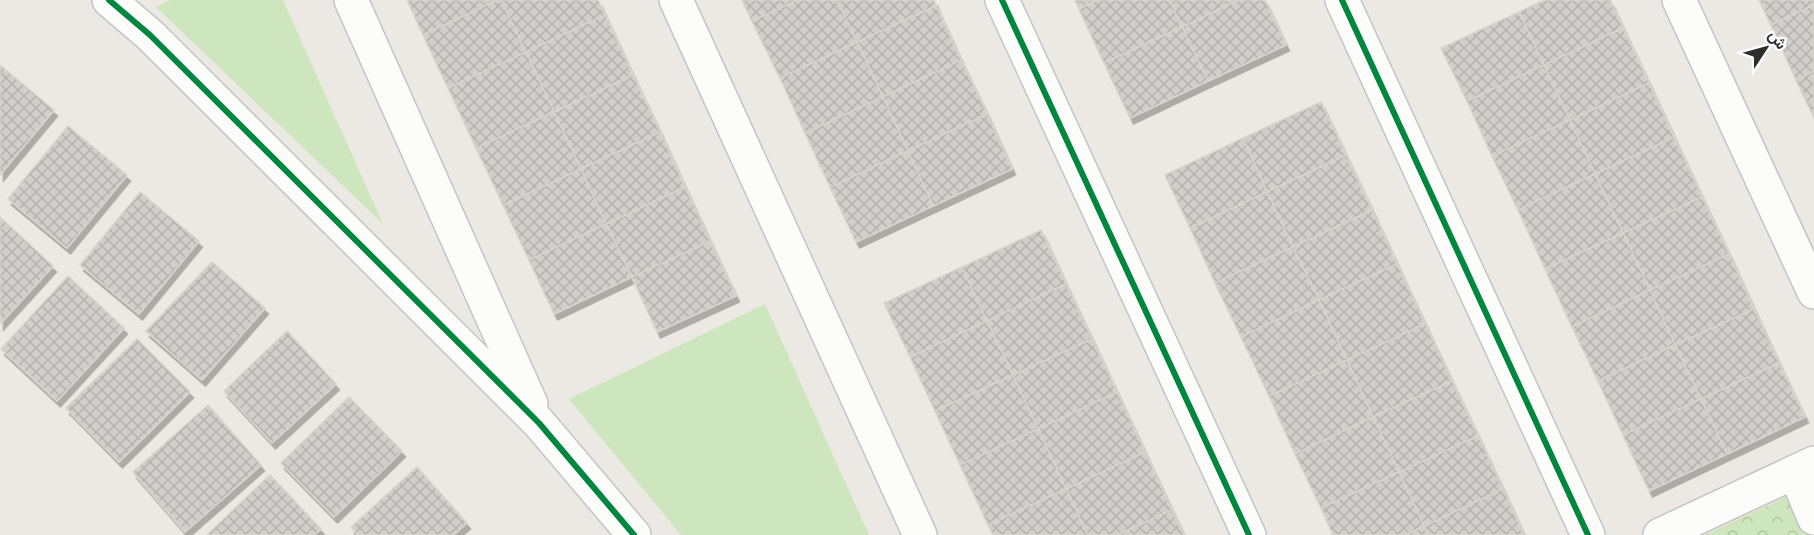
<svg xmlns="http://www.w3.org/2000/svg" width="1814" height="535" font-family="'Exo 2',Vazirmatn,sans-serif">
<defs>
<pattern id="forest-crowns" width="20" height="18" patternUnits="userSpaceOnUse" patternTransform="scale(1.5)"><rect width="20" height="18" fill="#cee6be"/><path d="M2 6a3 3 0 1 1 6 0M12 15a3 3 0 1 1 6 0" fill="none" stroke="#b1c6a4"/></pattern>
<pattern id="building-cross-hatch" width="8" height="8" patternUnits="userSpaceOnUse" patternTransform="scale(1.5)"><rect width="8" height="8" fill="#d1cecb"/><path d="M0 0l8 8M0 8l8-8" fill="none" stroke="#b4b1af"/></pattern>
<filter id="shadow"><feDropShadow dx="3.5" dy="6" stdDeviation="0" flood-color="#0004"/></filter>
</defs>
<rect width="100%" height="100%" fill="#ece8e4"/>
<!-- grass -->
<g fill="#cee6be">
<path d="M 170,0 L 283,0 L 383,224 L 156,7 Z"/>
<path d="M 765,304 L 869,535 L 681,535 L 569,399 Z"/>
</g>
<!-- forest -->
<path fill="url(#forest-crowns)" d="M 1792,494 L 1808,535 L 1705,535 Z"/>
<!-- building -->
<g fill="url(#building-cross-hatch)" stroke="#d7d4d0" stroke-width="1.5" filter="url(#shadow)">
<path d="M 407,0 L 497,0 L 423,35 Z"/>
<path d="M 497,0 L 501,0 L 526,52 L 448,88 L 423,35 Z"/>
<path d="M 501,0 L 598,0 L 605,15 L 526,52 Z"/>
<path d="M 742,0 L 798,0 L 752,21 Z"/>
<path d="M 798,0 L 837,0 L 857,42 L 780,78 L 752,21 Z"/>
<path d="M 837,0 L 934,0 L 936,6 L 857,42 Z"/>
<path d="M 1075,0 L 1097,0 L 1079,9 Z"/>
<path d="M 1097,0 L 1170,0 L 1182,27 L 1104,63 L 1079,9 Z"/>
<path d="M 1170,0 L 1239,0 L 1182,27 Z"/>
<path d="M 1239,0 L 1265,0 L 1286,45 L 1208,81 L 1182,27 Z"/>
<path d="M 1544,0 L 1610,0 L 1623,28 L 1544,65 L 1519,12 Z"/>
<path d="M 1759,0 L 1814,0 L 1814,5 L 1771,25 Z"/>
<path d="M 1814,5 L 1814,71 L 1796,80 L 1771,25 Z"/>
<path d="M 936,6 L 961,60 L 883,97 L 857,42 Z"/>
<path d="M 1519,12 L 1544,65 L 1467,101 L 1441,48 Z"/>
<path d="M 605,15 L 633,75 L 554,112 L 526,52 Z"/>
<path d="M 1182,27 L 1208,81 L 1130,118 L 1104,63 Z"/>
<path d="M 1623,28 L 1649,83 L 1570,120 L 1544,65 Z"/>
<path d="M 857,42 L 883,97 L 805,133 L 780,78 Z"/>
<path d="M 526,52 L 554,112 L 476,148 L 448,88 Z"/>
<path d="M 961,60 L 987,114 L 908,151 L 883,97 Z"/>
<path d="M 0,65 L 54,110 L 0,175 Z"/>
<path d="M 1544,65 L 1570,120 L 1492,156 L 1467,101 Z"/>
<path d="M 1814,71 L 1814,118 L 1796,80 Z"/>
<path d="M 633,75 L 660,132 L 581,169 L 554,112 Z"/>
<path d="M 1649,83 L 1674,137 L 1595,174 L 1570,120 Z"/>
<path d="M 883,97 L 908,151 L 830,187 L 805,133 Z"/>
<path d="M 1321,102 L 1346,155 L 1267,192 L 1243,138 Z"/>
<path d="M 554,112 L 581,169 L 503,205 L 476,148 Z"/>
<path d="M 987,114 L 1012,169 L 933,206 L 908,151 Z"/>
<path d="M 1570,120 L 1595,174 L 1518,210 L 1492,156 Z"/>
<path d="M 68,126 L 127,175 L 67,248 L 8,199 Z"/>
<path d="M 660,132 L 685,187 L 606,224 L 581,169 Z"/>
<path d="M 1674,137 L 1702,197 L 1623,233 L 1595,174 Z"/>
<path d="M 1243,138 L 1267,192 L 1190,228 L 1165,175 Z"/>
<path d="M 908,151 L 933,206 L 856,242 L 830,187 Z"/>
<path d="M 1346,155 L 1372,210 L 1293,247 L 1267,192 Z"/>
<path d="M 581,169 L 606,224 L 529,260 L 503,205 Z"/>
<path d="M 1595,174 L 1623,233 L 1545,269 L 1518,210 Z"/>
<path d="M 685,187 L 710,241 L 632,277 L 606,224 Z"/>
<path d="M 140,192 L 199,241 L 139,314 L 80,265 Z"/>
<path d="M 1267,192 L 1293,247 L 1215,283 L 1190,228 Z"/>
<path d="M 1702,197 L 1729,254 L 1650,290 L 1623,233 Z"/>
<path d="M 1372,210 L 1397,264 L 1319,300 L 1293,247 Z"/>
<path d="M 0,217 L 53,266 L 0,324 Z"/>
<path d="M 606,224 L 632,277 L 554,314 L 529,260 Z"/>
<path d="M 1041,230 L 1066,284 L 987,321 L 962,267 Z"/>
<path d="M 1623,233 L 1650,290 L 1572,327 L 1545,269 Z"/>
<path d="M 710,241 L 736,296 L 657,332 L 632,277 Z"/>
<path d="M 1293,247 L 1319,300 L 1241,337 L 1215,283 Z"/>
<path d="M 1729,254 L 1754,309 L 1675,345 L 1650,290 Z"/>
<path d="M 212,262 L 265,308 L 202,380 L 146,331 Z"/>
<path d="M 1397,264 L 1425,324 L 1347,360 L 1319,300 Z"/>
<path d="M 962,267 L 987,321 L 910,357 L 884,303 Z"/>
<path d="M 68,276 L 124,328 L 57,401 L 1,349 Z"/>
<path d="M 1066,284 L 1092,339 L 1013,375 L 987,321 Z"/>
<path d="M 1650,290 L 1675,345 L 1598,381 L 1572,327 Z"/>
<path d="M 1319,300 L 1347,360 L 1269,396 L 1241,337 Z"/>
<path d="M 1754,309 L 1779,363 L 1701,399 L 1675,345 Z"/>
<path d="M 987,321 L 1013,375 L 935,411 L 910,357 Z"/>
<path d="M 1425,324 L 1452,381 L 1373,417 L 1347,360 Z"/>
<path d="M 287,331 L 336,384 L 272,443 L 224,391 Z"/>
<path d="M 137,339 L 190,392 L 119,462 L 66,408 Z"/>
<path d="M 1092,339 L 1117,392 L 1038,429 L 1013,375 Z"/>
<path d="M 1675,345 L 1701,399 L 1623,435 L 1598,381 Z"/>
<path d="M 1347,360 L 1373,417 L 1295,454 L 1269,396 Z"/>
<path d="M 1779,363 L 1805,417 L 1727,454 L 1701,399 Z"/>
<path d="M 1013,375 L 1038,429 L 960,465 L 935,411 Z"/>
<path d="M 1452,381 L 1478,436 L 1399,472 L 1373,417 Z"/>
<path d="M 1117,392 L 1145,452 L 1066,489 L 1038,429 Z"/>
<path d="M 349,397 L 402,451 L 334,517 L 281,463 Z"/>
<path d="M 1701,399 L 1727,454 L 1649,491 L 1623,435 Z"/>
<path d="M 208,405 L 261,465 L 185,532 L 133,472 Z"/>
<path d="M 1373,417 L 1399,472 L 1321,508 L 1295,454 Z"/>
<path d="M 1038,429 L 1066,489 L 988,525 L 960,465 Z"/>
<path d="M 1478,436 L 1503,489 L 1424,526 L 1399,472 Z"/>
<path d="M 1145,452 L 1172,510 L 1117,535 L 1088,535 L 1066,489 Z"/>
<path d="M 417,467 L 467,523 L 453,535 L 358,535 L 351,527 Z"/>
<path d="M 1399,472 L 1424,526 L 1405,535 L 1333,535 L 1321,508 Z"/>
<path d="M 270,475 L 321,529 L 314,535 L 207,535 Z"/>
<path d="M 1066,489 L 1088,535 L 993,535 L 988,525 Z"/>
<path d="M 1503,489 L 1524,535 L 1428,535 L 1424,526 Z"/>
<path d="M 1172,510 L 1184,535 L 1117,535 Z"/>
<path d="M 1424,526 L 1428,535 L 1405,535 Z"/>
</g>
<g fill="none" stroke-linecap="round" stroke-linejoin="round">
<defs>
<g id="minor">
<path d="M 109,0 L 150,35 L 539,423 L 634,535"/>
<path d="M 351,0 L 531,404"/>
<path d="M 676,0 L 920,535"/>
<path d="M 1002,0 L 1249,535"/>
<path d="M 1342,0 L 1588,535"/>
<path d="M 1679,0 L 1814,292"/>
<path d="M 1795,472 L 1814,518"/>
<path d="M 1660,535 L 1814,463"/>
</g>
</defs>
<!-- minor casing -->
<use href="#minor" stroke="#c5c4c5" stroke-width="36"/>
<!-- minor -->
<use href="#minor" stroke="#fcfcfb" stroke-width="33"/>
<defs>
<g id="cycleway">
<path d="M 109,0 L 150,35 L 539,423 L 634,535"/>
<path d="M 1002,0 L 1249,535"/>
<path d="M 1342,0 L 1588,535"/>
</g>
</defs>
<!-- cycleway casing -->
<use href="#cycleway" stroke="#fff" stroke-width="10"/>
<!-- cycleway -->
<use href="#cycleway" stroke="#00873e" stroke-width="6"/>
</g>
<!-- north arrow -->
<g transform="translate(1766 48) rotate(54)" stroke="#ffffff" stroke-width="4.5" paint-order="stroke">
<path d="M0-4.5L10 22L0 15L-10 22Z" fill="#2e2e2e"/>
<text y="-9" font-size="16" font-weight="bold" text-anchor="middle" fill="#2e2e2e">ش</text>
</g>
</svg>
